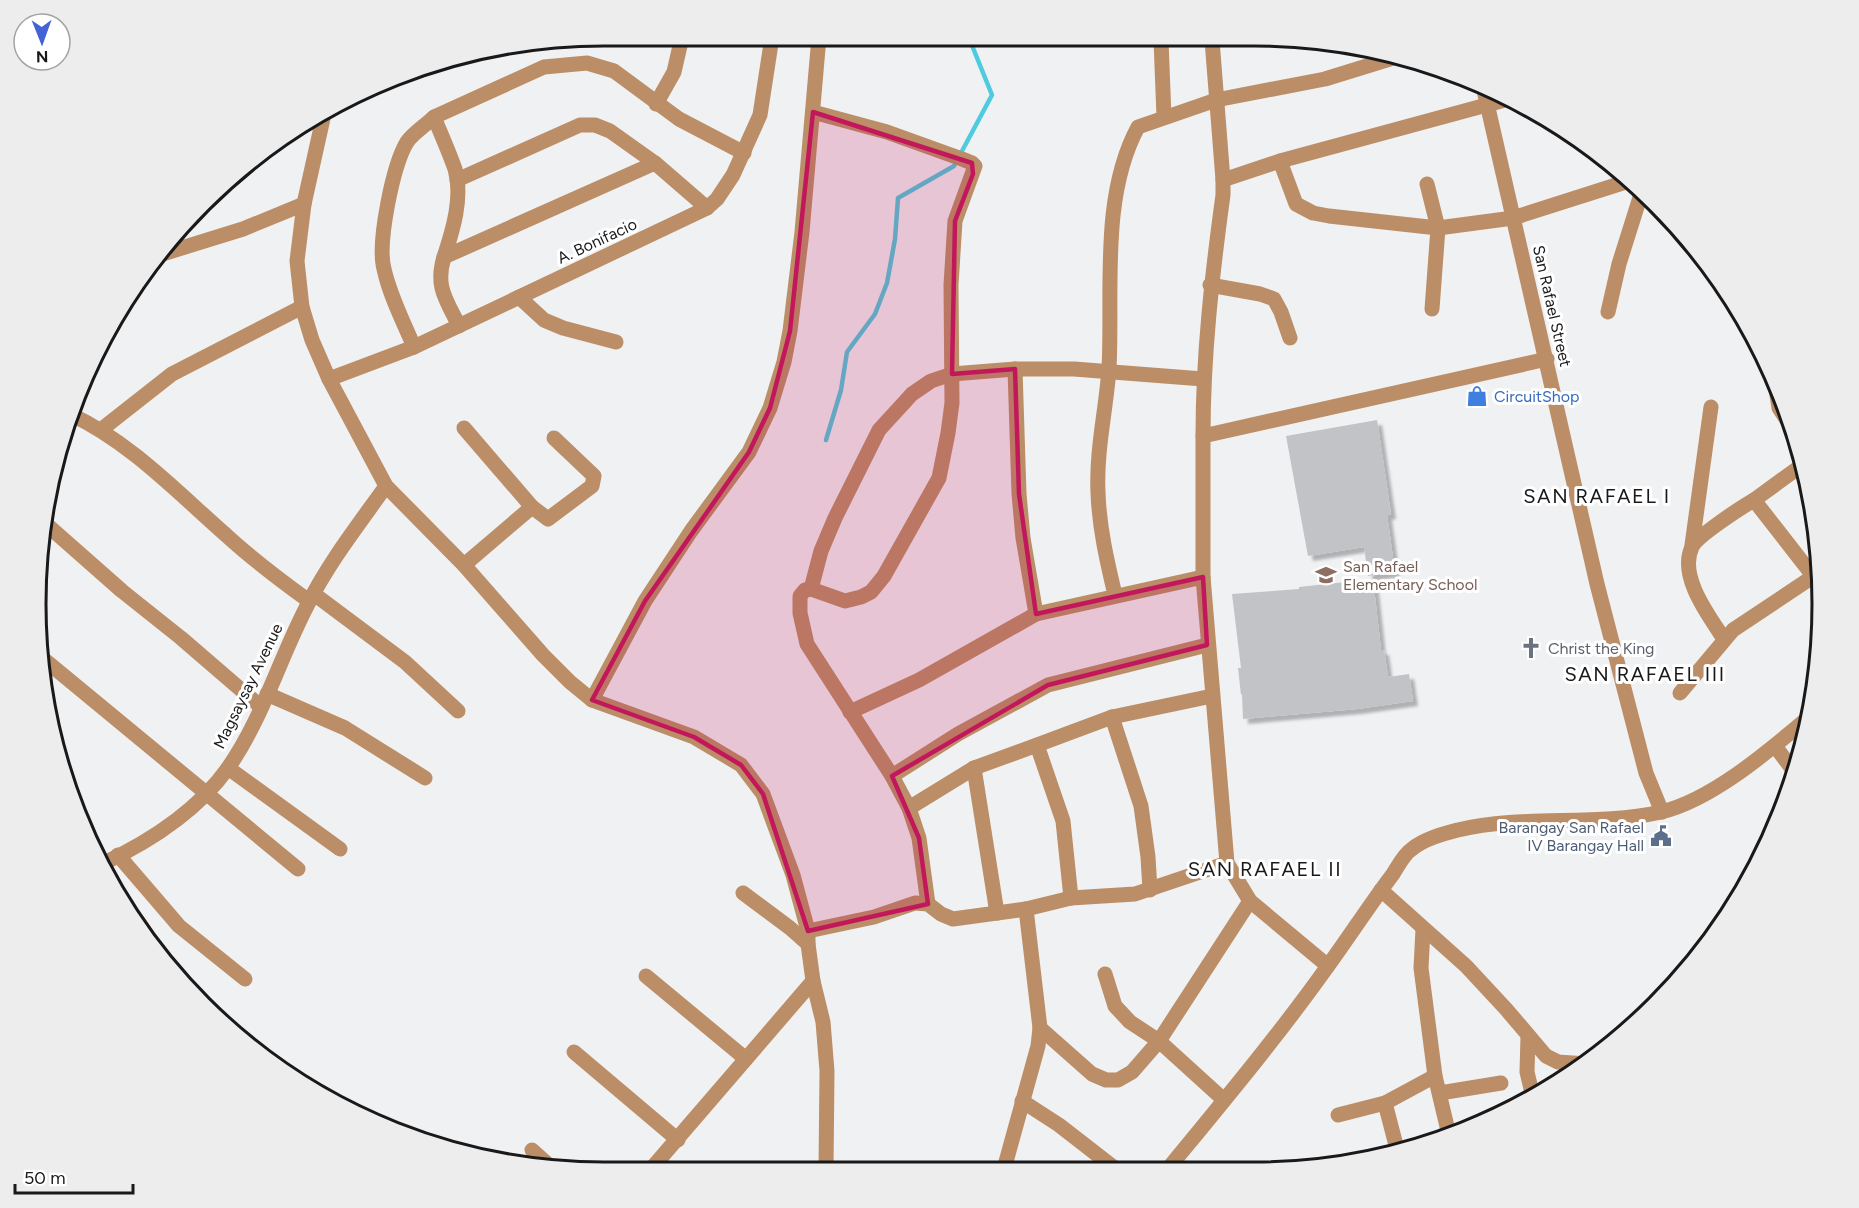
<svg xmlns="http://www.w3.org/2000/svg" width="1859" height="1208" font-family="Figtree,sans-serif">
<defs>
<filter id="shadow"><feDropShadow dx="5" dy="5" stdDeviation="1.5" flood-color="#0004"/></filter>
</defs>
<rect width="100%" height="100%" fill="#f0f1f3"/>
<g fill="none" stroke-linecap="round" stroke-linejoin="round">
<!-- stream -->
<path stroke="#4ecbde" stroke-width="4.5" d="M 826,440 L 841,390 L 847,352 L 875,314 L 887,283 L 895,239 L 898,198 L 954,166 L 992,95 L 969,38"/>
</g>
<!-- building -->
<g fill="#c2c3c6" filter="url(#shadow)">
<path d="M 1377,420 L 1391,514 L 1387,515 L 1395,572 L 1368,576 L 1364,547 L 1308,556 L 1286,436 Z"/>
<path d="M 1373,579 L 1381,650 L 1384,650 L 1388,677 L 1409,674 L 1413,701 L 1357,709 L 1243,719 L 1242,694 L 1241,695 L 1238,668 L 1241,668 L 1232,594 L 1299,589 L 1299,587 Z"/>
</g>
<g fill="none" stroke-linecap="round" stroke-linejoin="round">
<!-- minor -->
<g stroke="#bb8e67" stroke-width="15">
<path d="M 1161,40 L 1164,117"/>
<path d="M 1212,40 L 1223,180"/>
<path d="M 1483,86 L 1597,584 L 1646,773 L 1662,812"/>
<path d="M 656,104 L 674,72 L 682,37"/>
<path d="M 813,112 L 887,132 L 962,159 L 972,163 L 975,166 L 955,221 L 951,285 L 952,403 L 948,433 L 939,478 L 884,576 L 871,592 L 861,597 L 845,601 L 811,589 L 805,590 L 800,596 L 800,613 L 807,644 L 892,776 L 909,808 L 919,838 L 928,904"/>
<path d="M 324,114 L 304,204 L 297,261 L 302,307 L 312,340 L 329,379 L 386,486 L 464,565 L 543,655 L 570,682 L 592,700 L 694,737 L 741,765 L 763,794 L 793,875 L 808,931 L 808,944 L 813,981 L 823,1022 L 827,1071 L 826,1169"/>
<path d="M 1280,161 L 1296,204 L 1313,213 L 1329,216 L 1438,228 L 1513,218 L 1632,180"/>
<path d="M 457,180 L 580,125 L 595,125 L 610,131 L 655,163"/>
<path d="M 1427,184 L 1438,228 L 1432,309"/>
<path d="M 707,208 L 655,163 L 444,257 C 453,230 463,197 455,169 C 449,152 441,134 434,117 L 544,67 L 587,63 L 614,71 L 679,119 L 744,153"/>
<path d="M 156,256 L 243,229 L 304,204"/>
<path d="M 444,257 C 435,287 446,299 459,326"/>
<path d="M 1210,285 L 1260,294 L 1274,299 L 1281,312 L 1290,338"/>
<path d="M 519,297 L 544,320 L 563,328 L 616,342"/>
<path d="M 1608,312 L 1619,264 L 1642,191"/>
<path d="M 414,347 C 403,321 390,296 384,269 C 377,243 393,165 407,142 C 413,133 426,125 434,117"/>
<path d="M 1015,369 L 1019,494 L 1023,538 L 1036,614"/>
<path d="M 329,379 L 414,347 L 707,208 L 717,199 L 733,175 L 760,115 L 772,37"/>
<path d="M 1775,382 L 1779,408 L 1794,431"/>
<path d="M 70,414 C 130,442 177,492 226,535 C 252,559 280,580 309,601"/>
<path d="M 464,428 L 532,507 L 464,565"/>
<path d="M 102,429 L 172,374 L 302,307"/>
<path d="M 1203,436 C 1203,355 1212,275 1223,195 L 1223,180 L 1280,161 L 1505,100"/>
<path d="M 1805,463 L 1754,500 L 1821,586"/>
<path d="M 532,507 L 548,519 L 592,486 L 594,476 L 554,438"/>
<path d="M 46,524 L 122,591 L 181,638 L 261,707"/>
<path d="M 1692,545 L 1711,407"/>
<path d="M 811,589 L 821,551 L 835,518 L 879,430 L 912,394 L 931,381 L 952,374 L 1015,369 L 1074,369 L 1203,379"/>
<path d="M 314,594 L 405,662 L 458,711"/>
<path d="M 1115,595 C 1107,561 1099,527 1098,492 C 1096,451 1106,410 1109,369 C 1113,292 1100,197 1138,127 L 1216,100 L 1325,79 L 1393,58"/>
<path d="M 1724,639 C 1709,616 1678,576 1692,547 C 1697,536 1742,507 1754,500"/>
<path d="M 46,661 L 298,869"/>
<path d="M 1680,693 L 1733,630 L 1814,576"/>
<path d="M 267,694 L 345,728 L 425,778"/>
<path d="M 592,700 L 645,601 L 691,531 L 749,452 L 770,408 L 784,362 L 790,331 L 802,232 L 819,37"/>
<path d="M 850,712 L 919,680 L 1036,614 L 1203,577"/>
<path d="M 1112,717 L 1141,806 L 1148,857 L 1150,890"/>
<path d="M 1775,746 L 1796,774"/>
<path d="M 228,768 L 340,849"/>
<path d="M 974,768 L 997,913"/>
<path d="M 892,776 L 958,734 L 1048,685 L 1207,645"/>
<path d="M 909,808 L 974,768 L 1037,745"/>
<path d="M 118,855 L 179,926 L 245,979"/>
<path d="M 102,864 C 149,842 198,810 228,768 C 263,718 280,657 308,604 C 329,562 359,524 386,486"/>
<path d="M 1381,890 L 1466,966 L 1506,1009 L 1546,1056 L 1558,1062 L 1586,1064"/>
<path d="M 743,893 L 790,928 L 808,944"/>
<path d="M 1071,898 L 1063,821 L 1037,745 L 1112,717 L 1212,696"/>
<path d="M 1423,929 L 1421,968 L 1435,1076 L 1449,1135"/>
<path d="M 808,931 L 874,917 L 915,903 L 928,904 L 941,914 L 953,919 L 1026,909 L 1071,898 L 1135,894 L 1227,863"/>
<path d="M 1328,966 L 1250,901 L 1227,863 L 1203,577 L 1203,436 L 1547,359"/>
<path d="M 1105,974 L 1115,1006 L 1130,1022 L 1159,1041 L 1224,1100"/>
<path d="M 646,976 L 746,1059"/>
<path d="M 1040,1028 L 1092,1074 L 1106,1080 L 1118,1080 L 1132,1072 L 1159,1041 L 1250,901"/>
<path d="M 1528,1036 L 1527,1072 L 1533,1097"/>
<path d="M 574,1052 L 678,1140"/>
<path d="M 1440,1093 L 1501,1083"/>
<path d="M 1022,1101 L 1059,1125 L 1117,1170"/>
<path d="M 1385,1103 L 1398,1153"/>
<path d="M 1338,1115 L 1385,1103 L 1435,1076"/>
<path d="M 532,1150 L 551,1167"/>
<path d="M 652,1168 L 813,981"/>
<path d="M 1004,1169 L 1038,1046 L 1040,1028 L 1026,909"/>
<path d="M 1167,1170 C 1222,1103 1279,1035 1330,963 C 1351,934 1371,903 1393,874 C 1398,866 1404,854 1412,849 C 1424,839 1443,834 1458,830 C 1524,814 1594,827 1661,812 C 1712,800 1770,750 1809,717"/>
</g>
</g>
<!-- marked area -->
<path fill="#c2185b" fill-opacity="0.2" stroke="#c2185b" stroke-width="4.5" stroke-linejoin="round" d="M 813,112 L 972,163 L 973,174 L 955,221 L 952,374 L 1015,369 L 1019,494 L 1036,614 L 1203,577 L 1207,645 L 1048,685 L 892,776 L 919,838 L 928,904 L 808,931 L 763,794 L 741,765 L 694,737 L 592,700 L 645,601 L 749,452 L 770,408 L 790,331 Z"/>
<!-- icons -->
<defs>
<symbol id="shop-bare" viewBox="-9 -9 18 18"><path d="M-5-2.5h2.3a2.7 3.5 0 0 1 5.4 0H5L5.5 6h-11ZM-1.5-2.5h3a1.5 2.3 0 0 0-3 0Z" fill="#3f7fe0" stroke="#fff" stroke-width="2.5" paint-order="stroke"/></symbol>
<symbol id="school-bare" viewBox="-9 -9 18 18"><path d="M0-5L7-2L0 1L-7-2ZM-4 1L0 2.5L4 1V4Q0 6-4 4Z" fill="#8d6e63" stroke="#fff" stroke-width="2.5" paint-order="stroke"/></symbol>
<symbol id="church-bare" viewBox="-9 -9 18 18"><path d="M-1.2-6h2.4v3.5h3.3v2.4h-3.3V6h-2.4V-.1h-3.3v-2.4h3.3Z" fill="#6b7280" stroke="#fff" stroke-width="2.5" paint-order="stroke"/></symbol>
<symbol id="civic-bare" viewBox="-9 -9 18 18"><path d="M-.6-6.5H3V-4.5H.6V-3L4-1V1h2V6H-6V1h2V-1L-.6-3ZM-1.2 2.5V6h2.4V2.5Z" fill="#5c6f8a" stroke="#fff" stroke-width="2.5" paint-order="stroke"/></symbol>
</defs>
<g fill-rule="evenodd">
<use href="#shop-bare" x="1462" y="381" width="30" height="30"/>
<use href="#school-bare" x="1311" y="560" width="30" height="30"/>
<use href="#church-bare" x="1516" y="633" width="30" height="30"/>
<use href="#civic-bare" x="1646" y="821" width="30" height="30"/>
</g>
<g text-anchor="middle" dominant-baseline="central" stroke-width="6" stroke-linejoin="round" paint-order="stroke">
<!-- street labels -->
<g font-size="16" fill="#19191a" stroke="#fff">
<text transform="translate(597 241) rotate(-25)">A. Bonifacio</text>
<text transform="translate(1552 306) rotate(77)">San Rafael Street</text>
<text transform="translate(248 686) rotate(-64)">Magsaysay Avenue</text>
</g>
<!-- shop labels -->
<g font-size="16" fill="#366cbe" stroke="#fff" text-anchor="start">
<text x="1494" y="396">CircuitShop</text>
</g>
<!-- education labels -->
<g font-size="16" fill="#785e54" stroke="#fff" text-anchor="start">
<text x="1343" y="566">San Rafael<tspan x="1343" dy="18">Elementary School</tspan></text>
</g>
<!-- worship labels -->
<g font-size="16" fill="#5b616d" stroke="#fff" text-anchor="start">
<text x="1548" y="648">Christ the King</text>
</g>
<!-- service labels -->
<g font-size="16" fill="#4e5e75" stroke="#fff" text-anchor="end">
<text x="1644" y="827">Barangay San Rafael<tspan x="1644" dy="18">IV Barangay Hall</tspan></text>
</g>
<!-- quarter labels -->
<g font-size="20" letter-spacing="1.5" fill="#19191a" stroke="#fff">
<text x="1597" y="496">SAN RAFAEL I</text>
<text x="1645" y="674">SAN RAFAEL III</text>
<text x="1265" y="869">SAN RAFAEL II</text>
</g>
</g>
<!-- crop -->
<path d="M0 0H1859V1208H0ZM604 46H1254A558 558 0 0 1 1812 604V604A558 558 0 0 1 1254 1162H604A558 558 0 0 1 46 604V604A558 558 0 0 1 604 46Z" fill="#ededed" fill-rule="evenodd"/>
<path fill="none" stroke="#19191a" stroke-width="3" d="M604 46H1254A558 558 0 0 1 1812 604V604A558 558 0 0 1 1254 1162H604A558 558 0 0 1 46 604V604A558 558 0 0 1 604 46Z"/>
<!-- north arrow -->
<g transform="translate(42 42) rotate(179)"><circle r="28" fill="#ffffff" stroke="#a3a3a3" stroke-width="1.5"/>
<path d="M0-4.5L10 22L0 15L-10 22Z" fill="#4362d5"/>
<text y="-9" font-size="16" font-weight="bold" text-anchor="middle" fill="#19191a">N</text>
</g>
<!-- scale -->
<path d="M15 1184v9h118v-9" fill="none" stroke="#19191a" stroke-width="3"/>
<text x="24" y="1184" font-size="18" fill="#19191a" stroke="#ffffff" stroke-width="4.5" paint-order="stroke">50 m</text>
</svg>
